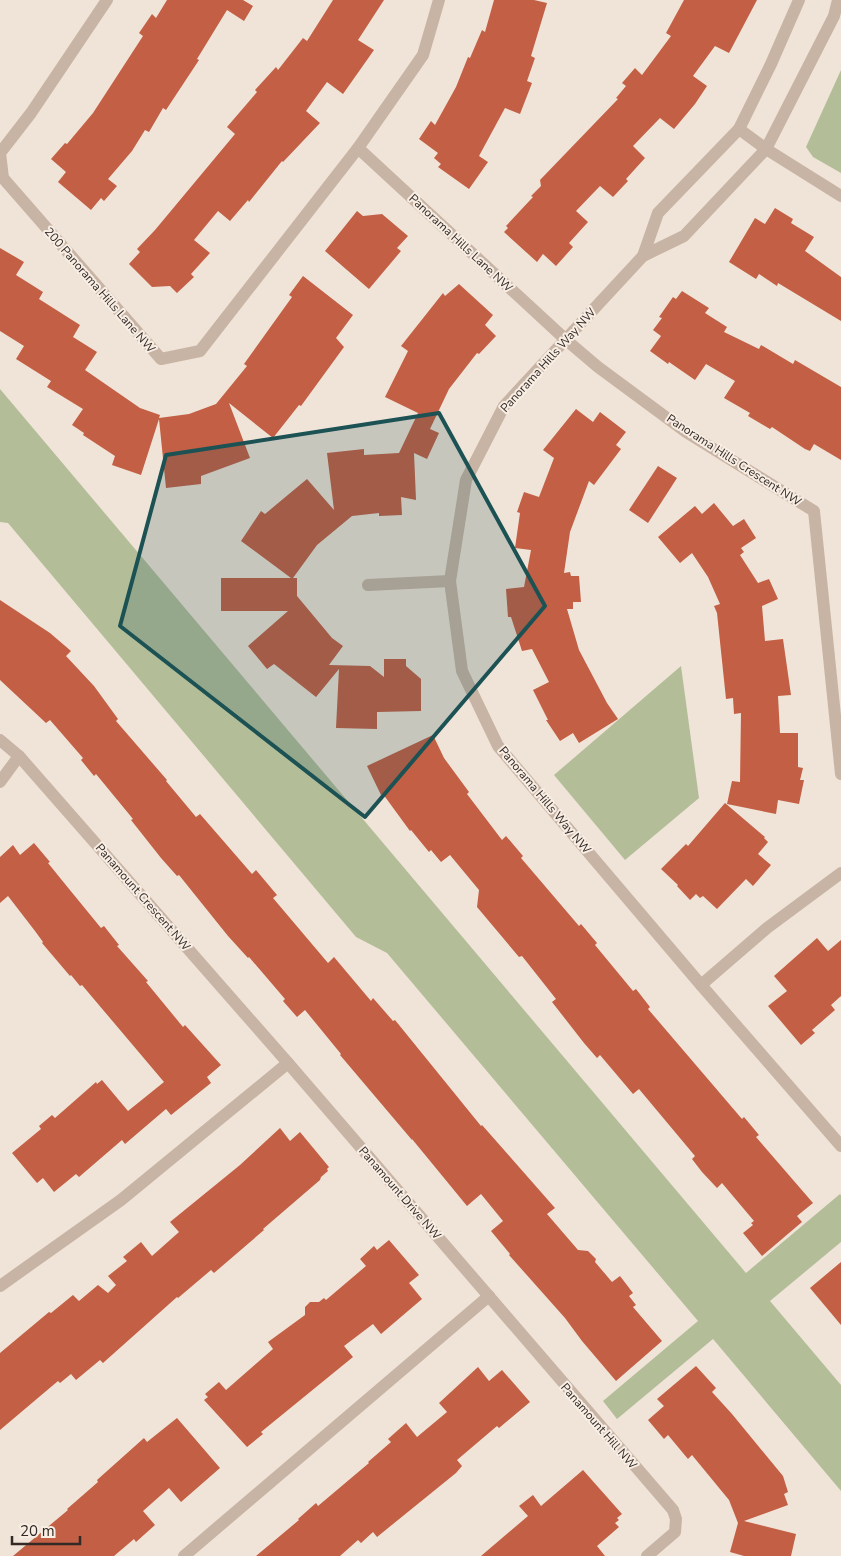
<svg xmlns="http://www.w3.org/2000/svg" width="841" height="1556" font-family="'Nunito Sans',sans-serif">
<rect width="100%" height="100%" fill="#f0e4d8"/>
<!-- green -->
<g fill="#b3be99">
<path d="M 841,70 L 841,173 L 813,157 L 806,147 Z"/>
<path d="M 0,389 L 746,1273 L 840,1194 L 841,1195 L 841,1242 L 770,1301 L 841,1385 L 841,1491 L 713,1339 L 617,1419 L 603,1401 L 698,1321 L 387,953 L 356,937 L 8,523 L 0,522 Z"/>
<path d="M 681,666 L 699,798 L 625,860 L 554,775 Z"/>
</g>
<!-- building -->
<g fill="#c35f44">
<path d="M 167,0 L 243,0 L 253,6 L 244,21 L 227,10 L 197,59 L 199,60 L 166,110 L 163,108 L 149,132 L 145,130 L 132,151 L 108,179 L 117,186 L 104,201 L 101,198 L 91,210 L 58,182 L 66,172 L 51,159 L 65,143 L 67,144 L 93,113 L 143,36 L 139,33 L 152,14 L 156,18 Z"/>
<path d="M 333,0 L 384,0 L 358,40 L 374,50 L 343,94 L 327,82 L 306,111 L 320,123 L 283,162 L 282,161 L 249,202 L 248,200 L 230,221 L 218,211 L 194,240 L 210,253 L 191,274 L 194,277 L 177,293 L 170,286 L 152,287 L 129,264 L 140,252 L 137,249 L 155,230 L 235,134 L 227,127 L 257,92 L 255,90 L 276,67 L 278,70 L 303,38 L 307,41 Z"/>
<path d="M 494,0 L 534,0 L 547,3 L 531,56 L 535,58 L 527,81 L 532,83 L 520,114 L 505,108 L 479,156 L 488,162 L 469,189 L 438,167 L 441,164 L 434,158 L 438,153 L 419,139 L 431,121 L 435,125 L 456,87 L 468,57 L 470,58 L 482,30 L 485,32 Z"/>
<path d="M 684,0 L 757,0 L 729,53 L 715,46 L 693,76 L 707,86 L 695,104 L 674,129 L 660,118 L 633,146 L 645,158 L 626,179 L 628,181 L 613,197 L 600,186 L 576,211 L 588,222 L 569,243 L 573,247 L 556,266 L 543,254 L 537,262 L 504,232 L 508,228 L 506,226 L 533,197 L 531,196 L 541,186 L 540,180 L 618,99 L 616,98 L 626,86 L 622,83 L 635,68 L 642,75 L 671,36 L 666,33 Z"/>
<path d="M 775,208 L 793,219 L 791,223 L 814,237 L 805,251 L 841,277 L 841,321 L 778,283 L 777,286 L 759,274 L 756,279 L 729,262 L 755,218 L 765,224 Z"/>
<path d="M 357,211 L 363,216 L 382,214 L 408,236 L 397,248 L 401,251 L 369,289 L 325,251 Z"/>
<path d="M 0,248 L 24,262 L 16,275 L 43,292 L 39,299 L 80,325 L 73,337 L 97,352 L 85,370 L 140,408 L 160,415 L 159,418 L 189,414 L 216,404 L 247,366 L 244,364 L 292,297 L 289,295 L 303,276 L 353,315 L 336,338 L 344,347 L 301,406 L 299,405 L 273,438 L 229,403 L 250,458 L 201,476 L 201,484 L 166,488 L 159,419 L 141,475 L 112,465 L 115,456 L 83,435 L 84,433 L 72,425 L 83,409 L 47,387 L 51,381 L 16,359 L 24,346 L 0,331 Z"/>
<path d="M 459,284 L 493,315 L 485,325 L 496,336 L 479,354 L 477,353 L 449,389 L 430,429 L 439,433 L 427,459 L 414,453 L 416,500 L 401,497 L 402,515 L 379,516 L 379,513 L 352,516 L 317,545 L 293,578 L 297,578 L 297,596 L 332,638 L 343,646 L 329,665 L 370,666 L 384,677 L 384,659 L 406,659 L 406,666 L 421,679 L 421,711 L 377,712 L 377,729 L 336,728 L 339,669 L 316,697 L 274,664 L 267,669 L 248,646 L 288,611 L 221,611 L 221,578 L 291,578 L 241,541 L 261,511 L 265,514 L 307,479 L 334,510 L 327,453 L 364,449 L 364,455 L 399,453 L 418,413 L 385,397 L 408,351 L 401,346 L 443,293 L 445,296 Z"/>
<path d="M 682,291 L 709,308 L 705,313 L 727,327 L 724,332 L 759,349 L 761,345 L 793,364 L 795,360 L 841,387 L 841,460 L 814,444 L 810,451 L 805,449 L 772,427 L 770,429 L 748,416 L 750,413 L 724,398 L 735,381 L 706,364 L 695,380 L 669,362 L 668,364 L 650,351 L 661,336 L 653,330 L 662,318 L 659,317 L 673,297 L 676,299 Z"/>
<path d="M 576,409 L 593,422 L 600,412 L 626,432 L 616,445 L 621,449 L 594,485 L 589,481 L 570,532 L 564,573 L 570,572 L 571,576 L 579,576 L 581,602 L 573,602 L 573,609 L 567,609 L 579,650 L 607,703 L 618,719 L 579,743 L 573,733 L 560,741 L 546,720 L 548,720 L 533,690 L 549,682 L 532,649 L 522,651 L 511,617 L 508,617 L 506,589 L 524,587 L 531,550 L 515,548 L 520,513 L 517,512 L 524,492 L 539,497 L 554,458 L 543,450 Z"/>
<path d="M 658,466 L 677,478 L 648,523 L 629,510 Z"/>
<path d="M 714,503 L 733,526 L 744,519 L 756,538 L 741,548 L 744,552 L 740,555 L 758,583 L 769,579 L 778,599 L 762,606 L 765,641 L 783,639 L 791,695 L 778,696 L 780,733 L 798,733 L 798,767 L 803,768 L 800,780 L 804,780 L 799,804 L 778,800 L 776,814 L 727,804 L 732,781 L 740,782 L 741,713 L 734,714 L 733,698 L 726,699 L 717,613 L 714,606 L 720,604 L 708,577 L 692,553 L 680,563 L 658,537 L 695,506 L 702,514 Z"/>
<path d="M 0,600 L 50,633 L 71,651 L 66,656 L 94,686 L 118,719 L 116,721 L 167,780 L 166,781 L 196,817 L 200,814 L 252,874 L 256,870 L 277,895 L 273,898 L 328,963 L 334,957 L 371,1001 L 373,998 L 393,1021 L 395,1020 L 481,1126 L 482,1125 L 555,1208 L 547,1214 L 578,1250 L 588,1251 L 596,1259 L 595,1262 L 612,1282 L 620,1276 L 633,1293 L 629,1296 L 636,1305 L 633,1307 L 662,1341 L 616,1381 L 582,1341 L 565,1318 L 509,1255 L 510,1254 L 491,1231 L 503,1221 L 481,1194 L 467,1206 L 412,1139 L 412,1140 L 340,1055 L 341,1054 L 305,1010 L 297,1017 L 283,1001 L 285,999 L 249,957 L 248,958 L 228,936 L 179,875 L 177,876 L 161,858 L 131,820 L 133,819 L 96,774 L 94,776 L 81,760 L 83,758 L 50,720 L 46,723 L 0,680 Z"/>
<path d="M 433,735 L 444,758 L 469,792 L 467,794 L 502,840 L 506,836 L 523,856 L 521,858 L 579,926 L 581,924 L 597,943 L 595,945 L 633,991 L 636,989 L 650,1007 L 648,1009 L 742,1119 L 744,1117 L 759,1135 L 756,1137 L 813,1203 L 797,1216 L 802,1222 L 762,1256 L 743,1233 L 753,1225 L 751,1223 L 754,1221 L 722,1183 L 717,1188 L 702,1172 L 692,1159 L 695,1156 L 639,1089 L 633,1094 L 600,1055 L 597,1058 L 584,1043 L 552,1002 L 556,999 L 522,956 L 519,957 L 477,907 L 479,890 L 450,855 L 441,862 L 431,850 L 429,852 L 411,830 L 410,831 L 383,794 L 381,795 L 367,766 Z"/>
<path d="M 725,803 L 765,837 L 764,838 L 768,842 L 758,854 L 771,865 L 753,886 L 746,879 L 717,909 L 703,896 L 700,898 L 696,894 L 690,900 L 677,886 L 678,885 L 661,869 L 686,844 L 688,846 Z"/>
<path d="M 34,843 L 50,862 L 48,863 L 65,884 L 101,928 L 104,926 L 119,945 L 117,946 L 148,981 L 146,982 L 183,1027 L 185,1025 L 221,1065 L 207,1077 L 211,1083 L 171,1115 L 166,1109 L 125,1144 L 122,1140 L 79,1177 L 76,1174 L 54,1192 L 43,1178 L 37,1183 L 12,1153 L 41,1129 L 39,1126 L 52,1115 L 55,1118 L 96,1082 L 97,1084 L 102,1080 L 128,1111 L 164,1082 L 82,985 L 80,986 L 71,975 L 70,976 L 42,943 L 43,942 L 35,931 L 8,896 L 0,903 L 0,857 L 13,845 L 20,855 Z"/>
<path d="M 817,938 L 828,951 L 841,940 L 841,996 L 831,1005 L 835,1010 L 812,1030 L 815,1033 L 801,1045 L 768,1006 L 787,991 L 774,976 Z"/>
<path d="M 280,1128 L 290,1141 L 300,1132 L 329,1167 L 327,1169 L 328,1171 L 321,1177 L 320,1180 L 263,1229 L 264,1230 L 214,1273 L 211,1270 L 178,1298 L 177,1297 L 103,1363 L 100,1360 L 76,1380 L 71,1374 L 60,1383 L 58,1381 L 0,1430 L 0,1353 L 49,1312 L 51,1313 L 73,1295 L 79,1301 L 98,1285 L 108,1293 L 116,1285 L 108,1276 L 127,1261 L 123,1257 L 141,1242 L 152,1256 L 179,1232 L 170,1222 L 240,1165 Z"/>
<path d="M 389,1240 L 419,1275 L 409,1283 L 422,1299 L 381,1334 L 373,1324 L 344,1346 L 353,1357 L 261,1432 L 263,1434 L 247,1447 L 204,1400 L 208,1397 L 205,1394 L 219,1382 L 226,1390 L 273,1349 L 268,1342 L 305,1315 L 305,1307 L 310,1302 L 319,1302 L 324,1298 L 326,1300 L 366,1266 L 360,1259 L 374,1246 L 377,1250 Z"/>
<path d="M 841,1262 L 841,1325 L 810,1288 Z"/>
<path d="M 696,1366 L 716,1388 L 712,1392 L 732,1414 L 783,1476 L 788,1492 L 784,1494 L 788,1505 L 744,1521 L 796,1534 L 791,1556 L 744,1556 L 730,1552 L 738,1523 L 729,1500 L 692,1455 L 688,1459 L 668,1435 L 664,1439 L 648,1420 L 664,1406 L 657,1399 Z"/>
<path d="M 478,1367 L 489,1381 L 502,1370 L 530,1402 L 499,1428 L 497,1426 L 457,1460 L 462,1466 L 456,1473 L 377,1537 L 373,1532 L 361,1543 L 358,1540 L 340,1556 L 256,1556 L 299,1520 L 298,1519 L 316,1503 L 318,1506 L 369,1463 L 368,1462 L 391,1442 L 388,1439 L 406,1423 L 417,1437 L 447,1412 L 439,1403 Z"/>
<path d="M 177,1418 L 220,1468 L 181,1502 L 169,1488 L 143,1511 L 155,1525 L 136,1542 L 134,1539 L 114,1556 L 13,1556 L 68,1510 L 67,1509 L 98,1482 L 97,1480 L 144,1438 L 147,1442 Z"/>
<path d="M 583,1470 L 622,1514 L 617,1518 L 619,1520 L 615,1523 L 619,1527 L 597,1546 L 605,1556 L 481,1556 L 528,1516 L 519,1506 L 533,1495 L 541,1506 Z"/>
</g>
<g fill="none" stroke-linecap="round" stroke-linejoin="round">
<!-- minor -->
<g stroke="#c8b4a5" stroke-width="12">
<path d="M 107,0 L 31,113 L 0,153 L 3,178 L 161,359 L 200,351 L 358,148 L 423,55 L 439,0"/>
<path d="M 838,0 L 834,16 L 766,149 L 684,236 L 643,256 L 504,406 L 466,480 L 450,581 L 462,671 L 498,746 L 701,985 L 841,1146"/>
<path d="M 739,129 L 766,149 L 841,196"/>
<path d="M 358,148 L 565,339 L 598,367 L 686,432 L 814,511 L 841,774"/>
<path d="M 643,256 L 658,213 L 739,129 L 771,64 L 799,0"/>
<path d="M 368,585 L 450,581"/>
<path d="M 0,740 L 19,756 L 288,1063 L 673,1510 L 676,1519 L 675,1532 L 647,1556"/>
<path d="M 0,782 L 19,756"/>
<path d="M 701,985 L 767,928 L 841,873"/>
<path d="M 0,1286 L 121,1200 L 288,1063"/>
<path d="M 184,1556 L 489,1296"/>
</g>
</g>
<!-- marked area -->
<path fill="#1d5254" fill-opacity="0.2" stroke="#1d5254" stroke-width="4" stroke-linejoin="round" d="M 439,413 L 545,606 L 365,817 L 120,626 L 166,455 Z"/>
<g text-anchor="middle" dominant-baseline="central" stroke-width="4" stroke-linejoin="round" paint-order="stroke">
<!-- street labels -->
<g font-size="12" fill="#332a26" stroke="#f8eee4">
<text transform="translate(461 243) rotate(43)">Panorama Hills Lane NW</text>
<text transform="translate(100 290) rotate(49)">200 Panorama Hills Lane NW</text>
<text transform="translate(548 360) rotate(-48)">Panorama Hills Way NW</text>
<text transform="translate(734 460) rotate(33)">Panorama Hills Crescent NW</text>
<text transform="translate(545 800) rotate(50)">Panorama Hills Way NW</text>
<text transform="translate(143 897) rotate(49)">Panamount Crescent NW</text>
<text transform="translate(400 1193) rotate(49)">Panamount Drive NW</text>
<text transform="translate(599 1426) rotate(49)">Panamount Hill NW</text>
</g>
</g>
<!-- scale -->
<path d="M12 1536v8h68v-8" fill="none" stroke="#332a26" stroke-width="2.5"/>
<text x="20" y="1536" font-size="15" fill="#332a26" stroke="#f8eee4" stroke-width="4" paint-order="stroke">20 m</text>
</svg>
